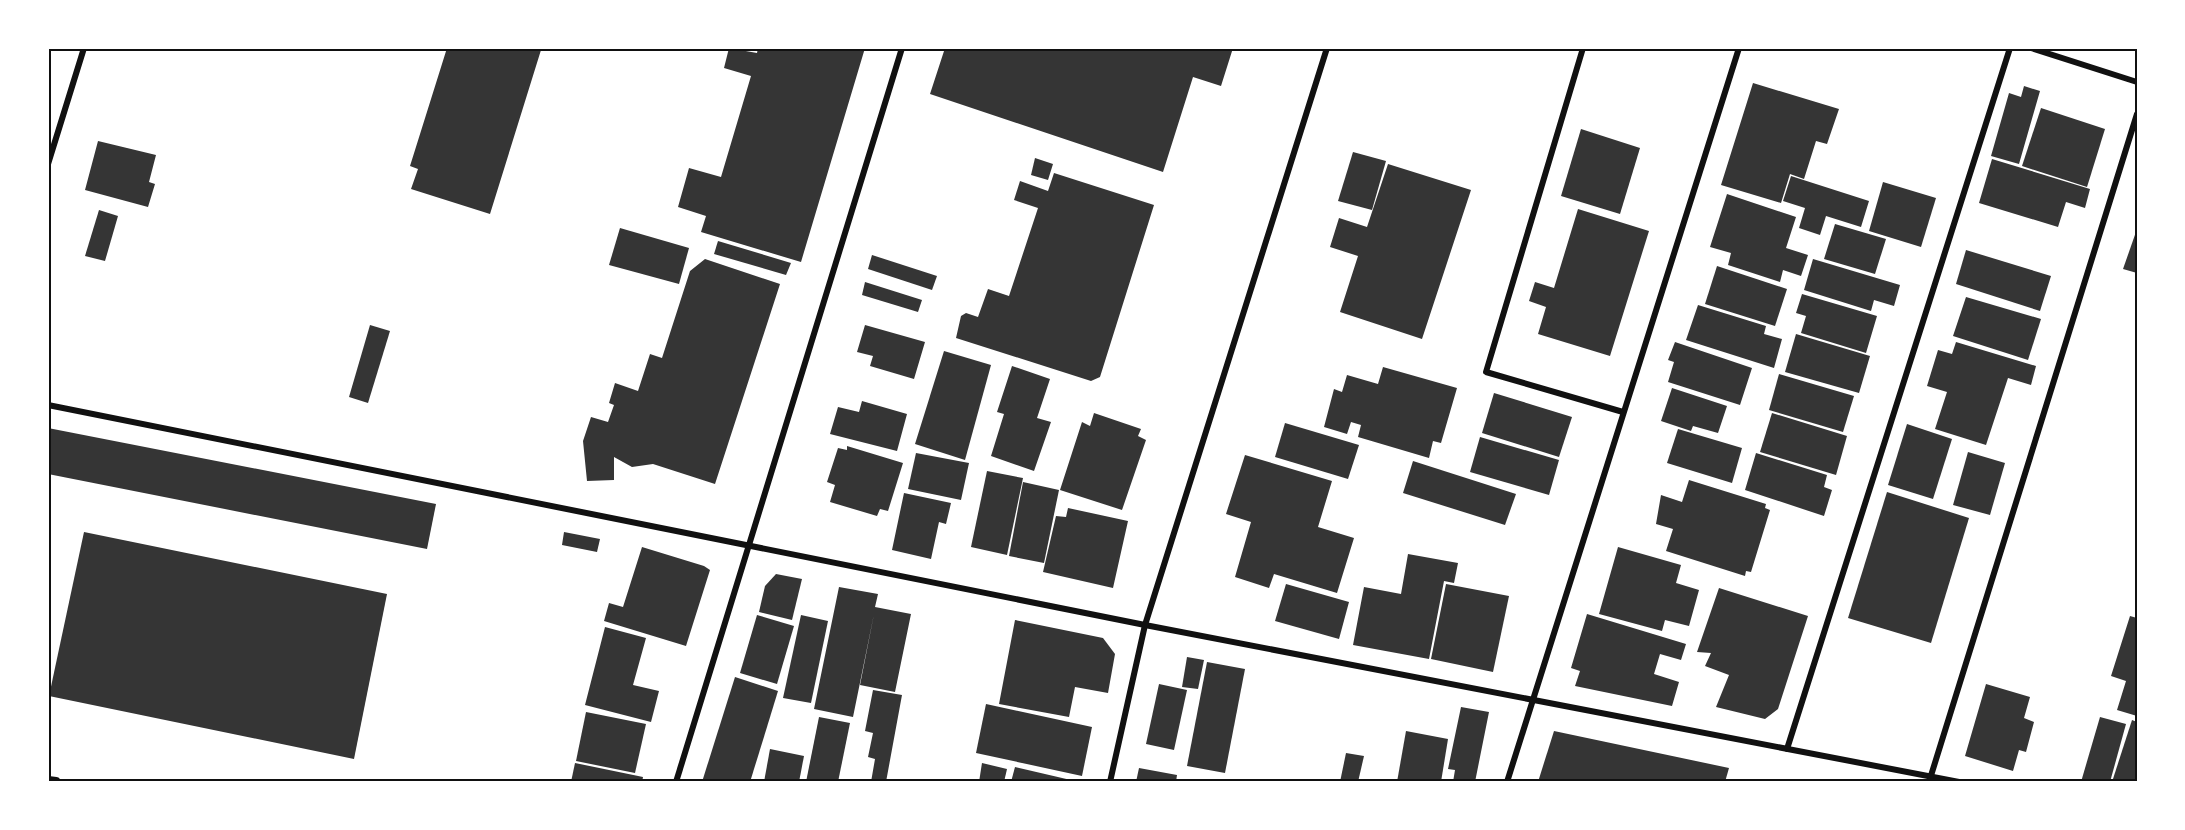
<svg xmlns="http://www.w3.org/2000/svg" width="2185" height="830" font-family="'Source Sans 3',sans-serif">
<rect width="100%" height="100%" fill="#fff"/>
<!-- building -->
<g fill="#353535">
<path d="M 447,48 L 533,48 L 541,50 L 490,214 L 411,189 L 418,169 L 410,166 Z"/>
<path d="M 729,48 L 757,53 L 758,48 L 865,48 L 801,262 L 701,232 L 706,216 L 678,207 L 689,168 L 721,177 L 751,76 L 724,68 Z"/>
<path d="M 945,48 L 1233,48 L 1221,86 L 1193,77 L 1163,172 L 930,94 Z"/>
<path d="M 1753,83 L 1839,109 L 1827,144 L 1816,141 L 1804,179 L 1790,174 L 1781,203 L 1721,185 Z"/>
<path d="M 2024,86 L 2040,91 L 2019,164 L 1991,156 L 2009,93 L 2021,97 Z"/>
<path d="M 2041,108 L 2105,129 L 2087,187 L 2022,166 Z"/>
<path d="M 1581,129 L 1640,148 L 1620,214 L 1561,196 Z"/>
<path d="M 98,141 L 156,155 L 149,182 L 155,184 L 148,207 L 85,190 Z"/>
<path d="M 1353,152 L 1386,161 L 1372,210 L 1338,201 Z"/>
<path d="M 1035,158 L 1053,164 L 1048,180 L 1031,175 Z"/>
<path d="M 1992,159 L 2090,189 L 2085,208 L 2066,202 L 2058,227 L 1979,203 Z"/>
<path d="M 1388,164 L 1471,190 L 1422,339 L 1340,312 L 1358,256 L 1330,247 L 1339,218 L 1367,227 Z"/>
<path d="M 1054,173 L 1154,205 L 1100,377 L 1091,381 L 956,338 L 961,316 L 966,313 L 978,317 L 988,289 L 1009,296 L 1038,208 L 1014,200 L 1020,181 L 1048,191 Z"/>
<path d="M 1791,176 L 1869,201 L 1861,227 L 1826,216 L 1820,235 L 1799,228 L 1805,208 L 1783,201 Z"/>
<path d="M 1883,182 L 1936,198 L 1921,247 L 1869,231 Z"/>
<path d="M 1727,194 L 1796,217 L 1786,248 L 1808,255 L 1801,276 L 1783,270 L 1780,282 L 1728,265 L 1731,253 L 1710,247 Z"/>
<path d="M 1578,209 L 1649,231 L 1610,356 L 1538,334 L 1546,307 L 1529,301 L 1535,282 L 1554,288 Z"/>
<path d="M 99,210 L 118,216 L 105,261 L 85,256 Z"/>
<path d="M 1835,224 L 1886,239 L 1875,274 L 1824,259 Z"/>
<path d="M 620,228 L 689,248 L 679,284 L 609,265 Z"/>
<path d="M 2137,229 L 2137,273 L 2123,269 Z"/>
<path d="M 718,241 L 791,263 L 786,275 L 714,254 Z"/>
<path d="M 1966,250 L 2051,276 L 2040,311 L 1956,284 Z"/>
<path d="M 872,255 L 937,276 L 932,290 L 868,269 Z"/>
<path d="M 705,259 L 780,284 L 715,484 L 653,464 L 632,467 L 614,457 L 614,480 L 587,481 L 583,441 L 591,417 L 608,422 L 614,405 L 609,403 L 615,383 L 638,391 L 650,354 L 662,358 L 690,271 Z"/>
<path d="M 1813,259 L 1900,285 L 1894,306 L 1874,300 L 1871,311 L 1804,290 Z"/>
<path d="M 1717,266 L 1787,289 L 1775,326 L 1705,304 Z"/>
<path d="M 865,282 L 922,300 L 918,312 L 862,295 Z"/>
<path d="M 1802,294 L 1877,316 L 1866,353 L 1801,333 L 1806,316 L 1796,313 Z"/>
<path d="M 1966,297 L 2041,319 L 2028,360 L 1953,336 Z"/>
<path d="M 1698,305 L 1766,326 L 1764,334 L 1782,339 L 1774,368 L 1686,340 Z"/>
<path d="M 370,325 L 390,331 L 368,403 L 349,397 Z"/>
<path d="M 865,325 L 925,342 L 914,379 L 870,366 L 873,356 L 857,352 Z"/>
<path d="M 1796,334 L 1870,356 L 1859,393 L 1785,372 Z"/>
<path d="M 1675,342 L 1752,368 L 1740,405 L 1668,382 L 1674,362 L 1668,360 Z"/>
<path d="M 1956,342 L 2036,366 L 2031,385 L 2008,378 L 1986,445 L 1935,429 L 1947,392 L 1927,386 L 1938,350 L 1952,354 Z"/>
<path d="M 944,351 L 991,365 L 965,460 L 915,444 Z"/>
<path d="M 1012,366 L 1050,379 L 1037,418 L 1051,422 L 1034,471 L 991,456 L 1004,414 L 997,412 Z"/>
<path d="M 1383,367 L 1457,388 L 1441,443 L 1433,441 L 1429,458 L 1358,437 L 1361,425 L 1351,422 L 1347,434 L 1324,427 L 1334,389 L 1342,392 L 1347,375 L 1378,384 Z"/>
<path d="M 1779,374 L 1854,396 L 1843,432 L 1769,410 Z"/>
<path d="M 1672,388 L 1727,406 L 1718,433 L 1693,426 L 1691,431 L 1661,421 Z"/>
<path d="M 1494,393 L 1572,417 L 1559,457 L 1482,433 Z"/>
<path d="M 862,401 L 907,414 L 897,451 L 830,434 L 838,407 L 859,412 Z"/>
<path d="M 1094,413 L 1141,429 L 1138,436 L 1146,440 L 1122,510 L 1060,490 L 1082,422 L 1090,426 Z"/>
<path d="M 1772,413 L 1847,436 L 1836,475 L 1760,452 Z"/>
<path d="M 1285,423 L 1359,445 L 1348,479 L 1275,457 Z"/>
<path d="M 1907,424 L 1952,439 L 1933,499 L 1888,485 Z"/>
<path d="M 48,428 L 436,504 L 427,549 L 48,474 Z"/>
<path d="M 1678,429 L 1742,448 L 1732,483 L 1667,463 Z"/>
<path d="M 1480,437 L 1559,460 L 1549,495 L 1470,472 Z"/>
<path d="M 847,446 L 903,463 L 888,511 L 880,509 L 877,516 L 830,502 L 835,485 L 827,482 L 838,448 L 847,450 Z"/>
<path d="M 1968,452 L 2005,463 L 1990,515 L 1953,505 Z"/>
<path d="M 916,453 L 969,463 L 961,500 L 908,489 Z"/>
<path d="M 1756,453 L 1827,475 L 1824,487 L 1832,490 L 1824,516 L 1745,490 Z"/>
<path d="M 1245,455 L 1332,481 L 1318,527 L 1354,538 L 1337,593 L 1274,574 L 1269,588 L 1235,577 L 1251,522 L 1226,514 Z"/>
<path d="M 1413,461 L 1516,494 L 1505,525 L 1403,493 Z"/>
<path d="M 987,471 L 1023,478 L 1007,555 L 971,547 Z"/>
<path d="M 1689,480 L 1766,504 L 1765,508 L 1770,510 L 1751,572 L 1746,571 L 1745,576 L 1666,551 L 1673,529 L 1656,524 L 1661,495 L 1682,502 Z"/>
<path d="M 1023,482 L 1059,490 L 1044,563 L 1009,556 Z"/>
<path d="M 1887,492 L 1969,518 L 1931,643 L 1848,618 Z"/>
<path d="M 904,493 L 951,503 L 946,524 L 939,522 L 931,559 L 892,550 Z"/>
<path d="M 1068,508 L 1128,521 L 1113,588 L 1043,572 L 1056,516 L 1066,517 Z"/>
<path d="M 84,532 L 387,594 L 354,759 L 49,696 Z"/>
<path d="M 564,532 L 600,539 L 597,552 L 562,545 Z"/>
<path d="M 642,547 L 704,566 L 710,570 L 686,646 L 604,621 L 609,603 L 623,607 Z"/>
<path d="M 1618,547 L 1681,565 L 1676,583 L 1699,590 L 1689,626 L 1665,620 L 1662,631 L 1599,614 Z"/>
<path d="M 1408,554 L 1458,563 L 1454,583 L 1444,581 L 1429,659 L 1353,645 L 1364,587 L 1401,594 Z"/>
<path d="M 776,574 L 802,579 L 792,620 L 759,612 L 765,586 Z"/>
<path d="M 1286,584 L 1349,602 L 1339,639 L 1275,621 Z"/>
<path d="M 1446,584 L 1509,596 L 1493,672 L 1431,659 Z"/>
<path d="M 839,587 L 878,594 L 875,607 L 911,614 L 895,692 L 860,685 L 874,614 L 853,717 L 814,709 Z"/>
<path d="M 1719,588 L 1808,616 L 1778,709 L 1765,719 L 1716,707 L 1729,675 L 1705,666 L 1711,653 L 1697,652 Z"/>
<path d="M 1587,614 L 1686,644 L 1681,660 L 1660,654 L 1654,674 L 1679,682 L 1672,706 L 1575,686 L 1580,671 L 1571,668 Z"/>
<path d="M 757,615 L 794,626 L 777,684 L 740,673 Z"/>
<path d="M 801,615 L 828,621 L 811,703 L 783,698 Z"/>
<path d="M 2130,616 L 2137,618 L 2137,716 L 2117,710 L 2126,681 L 2111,676 Z"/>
<path d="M 1015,620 L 1103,638 L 1115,654 L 1108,693 L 1075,687 L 1069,717 L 999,704 Z"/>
<path d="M 605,627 L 646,638 L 633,685 L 659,691 L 651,722 L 585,705 Z"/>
<path d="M 1187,657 L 1204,660 L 1198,689 L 1182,687 Z"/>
<path d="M 1207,662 L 1245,669 L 1225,773 L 1187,766 Z"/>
<path d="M 735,677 L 778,691 L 763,740 L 750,782 L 702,782 Z"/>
<path d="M 1159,684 L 1187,690 L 1174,750 L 1146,744 Z"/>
<path d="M 1986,684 L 2030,697 L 2024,718 L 2034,722 L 2026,752 L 2019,750 L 2013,771 L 1965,756 Z"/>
<path d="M 873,690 L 902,695 L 886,782 L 871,782 L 875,759 L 868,757 L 873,733 L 865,731 Z"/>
<path d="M 986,704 L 1092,727 L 1082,776 L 976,753 Z"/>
<path d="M 1461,707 L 1489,712 L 1475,782 L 1453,782 L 1455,770 L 1448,769 Z"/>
<path d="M 586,712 L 646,724 L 635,773 L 576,761 Z"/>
<path d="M 819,717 L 850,723 L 838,782 L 806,782 Z"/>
<path d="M 2100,717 L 2126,724 L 2110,782 L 2081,782 Z"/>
<path d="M 2132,720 L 2137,722 L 2137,782 L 2112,782 Z"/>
<path d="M 1406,731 L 1448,739 L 1441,782 L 1397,782 Z"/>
<path d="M 1554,731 L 1729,768 L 1725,782 L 1538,782 Z"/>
<path d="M 770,749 L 804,756 L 799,782 L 764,782 Z"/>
<path d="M 1346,753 L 1364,756 L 1358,782 L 1340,782 Z"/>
<path d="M 575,763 L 643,777 L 642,782 L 571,782 Z"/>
<path d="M 982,763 L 1007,769 L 1004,782 L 979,782 Z"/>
<path d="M 1015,767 L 1075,781 L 1075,782 L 1011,782 Z"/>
<path d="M 1139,768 L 1177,775 L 1176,782 L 1136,782 Z"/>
</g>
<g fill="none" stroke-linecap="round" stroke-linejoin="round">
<!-- minor -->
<g stroke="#111" stroke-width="6">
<path d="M 1583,48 L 1486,372 L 1623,412"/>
<path d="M 2031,48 L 2137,82"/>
<path d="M 48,164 L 84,48"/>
<path d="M 48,405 L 1145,625 L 1959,782"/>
<path d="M 1787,749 L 2010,48"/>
<path d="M 676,782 L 902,48"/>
<path d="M 1110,782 L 1145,625 L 1327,48"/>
<path d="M 1507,782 L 1739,48"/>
<path d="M 1929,782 L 2137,114"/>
</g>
<!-- tertiary -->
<path stroke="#111" stroke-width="10" d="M 48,781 L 56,782"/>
</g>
<!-- border -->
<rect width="2185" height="830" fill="none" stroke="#ffffff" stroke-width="99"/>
<rect x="50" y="50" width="2086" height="730" fill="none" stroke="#111" stroke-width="2"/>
</svg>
